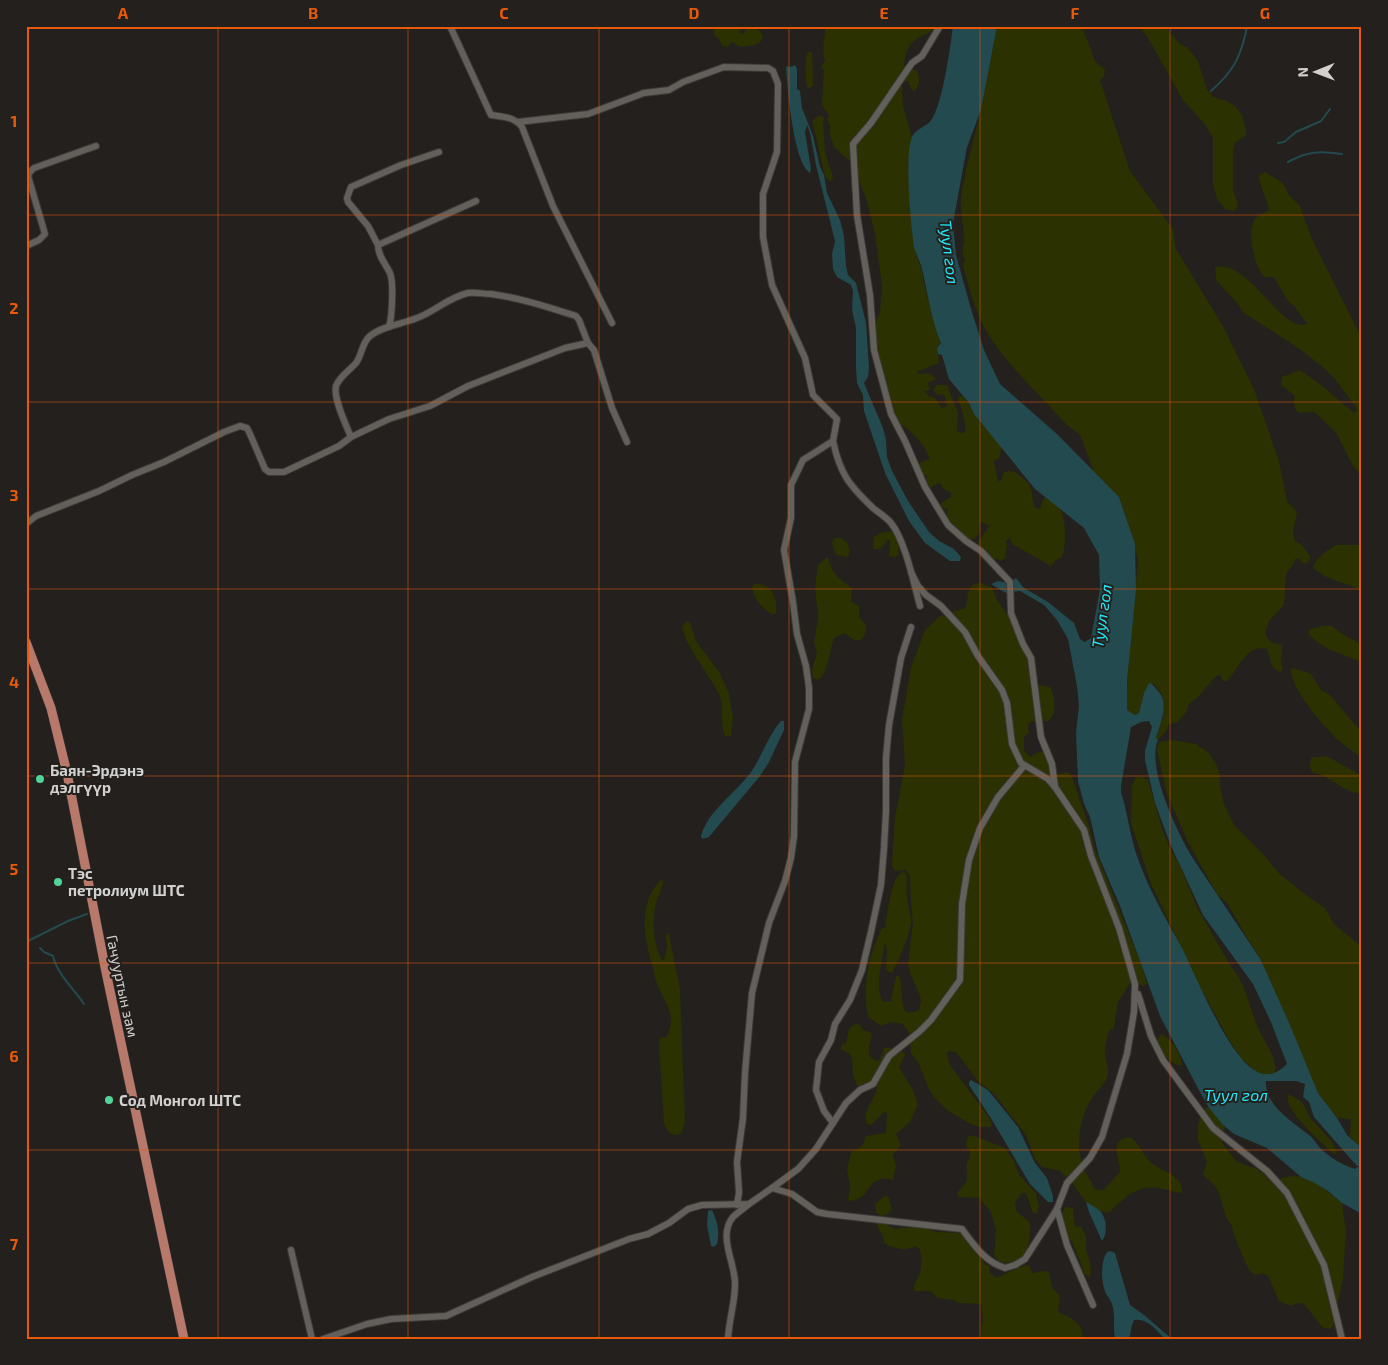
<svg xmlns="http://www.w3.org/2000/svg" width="1388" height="1365" font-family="'Exo 2',sans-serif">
<rect width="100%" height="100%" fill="#23201d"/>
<!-- green -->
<g fill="#2b3100">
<path d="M 714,26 L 741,26 L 740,34 L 743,34 L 747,28 L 753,27 L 760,31 L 763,36 C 761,47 750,45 740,47 L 732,42 L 727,47 L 722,46 L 719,39 L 714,35 Z"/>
<path d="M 830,26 L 936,26 L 935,29 C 915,41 908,38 904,65 L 908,69 L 916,70 C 921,77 920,85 914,92 L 911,89 L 908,81 L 905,81 L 902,84 L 903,106 L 912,137 L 908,165 L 915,249 L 921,268 L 927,296 L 941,343 L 937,348 L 939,363 L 917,372 L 919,374 L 930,373 L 936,379 L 928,383 L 930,389 L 928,391 L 924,391 L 929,396 L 935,398 L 942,408 L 947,406 L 944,395 L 936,394 L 933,390 L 937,385 L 947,385 L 958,412 L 957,431 L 962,433 L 965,432 C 966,423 962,408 958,400 L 959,396 L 962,396 L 969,403 L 974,414 L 1002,447 L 999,458 L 994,461 L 998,481 L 1001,481 L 1004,472 C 1011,470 1014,471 1019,475 C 1035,486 1030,491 1035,507 L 1038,509 L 1041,507 L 1043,499 L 1046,497 C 1051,501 1059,505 1061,511 C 1066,520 1067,549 1061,558 L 1056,560 L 1051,566 L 1012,544 L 1010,538 L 1006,541 L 1007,545 L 1005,559 C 994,563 981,553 978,543 L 989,526 L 981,521 L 979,524 C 982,532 977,539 969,540 L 951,526 L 946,518 L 948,509 L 942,508 L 941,503 L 951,497 L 951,492 L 943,489 L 941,484 L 938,483 L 929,489 L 926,484 L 927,475 L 922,477 L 917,466 L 921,462 L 930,459 C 924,443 910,429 895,421 L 872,333 L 880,312 L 882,287 L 875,233 L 866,198 L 852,163 L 834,147 L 830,135 L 830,125 L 827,121 L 829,116 L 822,105 L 824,70 L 821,67 L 825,60 C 821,50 825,40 825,29 Z"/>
<path d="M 997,26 L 1082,26 L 1095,61 L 1105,70 L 1104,76 L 1100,80 L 1130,171 L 1173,229 L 1176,249 L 1223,326 L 1254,389 L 1279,461 L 1287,501 L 1297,512 L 1293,532 L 1295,541 L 1302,545 L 1311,557 L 1308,562 L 1305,564 L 1302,563 L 1299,558 L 1295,559 L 1294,563 L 1286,574 L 1284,605 L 1269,621 L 1265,634 L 1271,642 L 1282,645 L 1281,661 L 1283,670 L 1280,672 C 1269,668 1271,658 1267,649 C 1247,643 1238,670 1227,681 L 1223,681 L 1220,675 L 1216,676 L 1197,698 L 1189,704 L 1186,712 L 1178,722 L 1169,724 L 1166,731 L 1158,740 L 1156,738 L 1163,717 L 1162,694 L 1153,683 L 1144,693 L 1139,713 L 1135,715 L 1127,710 C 1125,701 1128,690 1127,681 L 1138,560 L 1128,523 L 1119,497 L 1094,472 L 1080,435 L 1066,424 C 1039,394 1000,359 982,323 C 973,304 968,285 963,265 L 965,260 C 960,251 964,246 964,237 C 963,224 960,210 961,197 C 962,188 965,178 966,169 L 981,110 Z"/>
<path d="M 1138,26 L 1164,26 L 1180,44 L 1187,47 L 1191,52 L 1198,61 L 1207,89 L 1213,97 L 1227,101 L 1235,106 L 1242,115 L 1246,130 L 1246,136 L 1236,142 L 1233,148 L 1233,189 L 1238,204 L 1237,208 L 1233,211 L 1225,209 L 1217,199 L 1213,184 L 1213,138 L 1204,123 L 1183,100 L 1147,36 Z"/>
<path d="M 808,52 L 812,52 L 813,86 L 808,89 C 805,82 804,58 808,52 Z"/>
<path d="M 818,116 L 822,116 L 824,118 L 823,123 L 825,152 L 833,177 L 831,182 L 825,177 L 813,124 L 813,120 Z"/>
<path d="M 1265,172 L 1283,183 L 1289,195 L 1300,206 L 1312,239 L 1362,339 L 1362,475 L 1359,473 L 1352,464 L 1337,434 L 1322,419 L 1314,412 L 1299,413 C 1294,408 1293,403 1295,396 L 1281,385 L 1282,377 L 1300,370 L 1324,387 L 1343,404 L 1355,413 L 1357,411 L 1356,407 C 1346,395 1338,381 1327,371 C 1302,348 1271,331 1244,313 L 1237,303 L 1216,280 L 1215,267 C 1248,258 1282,334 1307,324 L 1294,306 L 1288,301 L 1274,277 L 1264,277 C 1254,266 1247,233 1254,220 C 1258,214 1265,214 1269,209 C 1267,198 1259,186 1259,175 Z"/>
<path d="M 890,531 L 894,533 L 899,545 L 898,555 L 895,557 L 889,556 L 890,540 L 887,540 L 883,547 L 876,550 L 873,549 L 874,537 L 880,533 Z"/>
<path d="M 838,537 L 847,542 L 850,551 L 848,557 L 836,555 L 832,544 L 833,539 Z"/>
<path d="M 1336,545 L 1362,545 L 1362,590 L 1326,577 L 1313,568 C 1316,557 1327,550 1336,545 Z"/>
<path d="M 826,558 L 828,558 C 833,575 838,578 852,588 L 851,601 L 859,606 L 859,617 L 865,623 C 868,633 863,646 851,638 C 849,637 847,635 844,633 L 834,638 C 829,652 830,664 821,678 L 817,680 L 813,677 L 812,670 L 817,653 L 814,643 L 818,618 L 815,587 L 818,565 Z"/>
<path d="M 979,583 L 992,587 L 996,598 L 1011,620 L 1030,667 L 1033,684 L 1050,687 C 1055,694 1058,717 1047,721 C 1039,723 1034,717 1028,725 L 1029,732 L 1024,737 L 1024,750 L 1030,757 L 1036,753 L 1044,751 L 1052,772 L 1057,774 L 1069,772 L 1072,777 L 1090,829 L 1094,847 L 1141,964 L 1147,984 L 1143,986 L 1136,982 L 1131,982 L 1118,1002 L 1114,1028 L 1108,1032 C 1107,1038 1105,1045 1105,1051 C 1105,1059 1110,1071 1107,1078 C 1103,1086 1094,1094 1089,1103 C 1079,1121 1076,1147 1083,1167 C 1086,1174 1091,1179 1093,1187 L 1097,1190 L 1103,1190 L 1120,1172 C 1120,1158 1107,1140 1130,1137 C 1140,1143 1143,1157 1153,1164 C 1164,1172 1183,1175 1182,1193 C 1175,1193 1170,1190 1163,1189 C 1138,1183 1126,1197 1110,1212 L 1101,1212 L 1085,1201 L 1072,1183 L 1060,1171 L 1042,1167 L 1035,1159 L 1026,1135 L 994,1094 L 978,1081 L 956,1052 L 949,1051 L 947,1054 L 950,1065 L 988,1116 L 992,1124 L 991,1127 L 979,1127 L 971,1124 L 948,1111 L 934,1097 L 929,1089 L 918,1062 L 911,1053 L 910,1034 L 903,1024 L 891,1022 L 881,1026 L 868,1017 C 862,987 868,956 882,928 L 885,928 C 887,916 891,877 902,872 L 906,873 C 908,881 906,889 907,897 C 908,905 910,912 911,920 C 912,931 898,961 893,972 L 890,973 L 886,970 L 887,950 L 885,942 C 883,957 873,992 884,1002 L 891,1001 L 896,976 L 899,976 C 903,984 900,1009 907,1012 C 910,1013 916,1011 919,1010 L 921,1002 L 920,996 L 910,973 L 908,963 L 913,924 L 911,903 L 910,877 L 906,870 L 896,871 L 894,870 L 892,865 L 895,817 L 905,765 L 902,720 L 911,667 L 925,630 L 940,616 L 965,608 C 970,599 964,585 979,583 Z"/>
<path d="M 756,584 C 772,583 778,600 776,613 L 773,615 C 762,609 754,599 752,587 L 753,585 Z"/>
<path d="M 687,621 L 690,622 L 696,641 L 719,672 L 729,693 L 733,718 L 731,736 L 725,736 C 719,724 725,707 719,694 C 710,675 684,645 682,626 Z"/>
<path d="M 1323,626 L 1332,626 L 1341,633 L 1362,645 L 1362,662 C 1347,656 1315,647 1308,632 L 1310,629 Z"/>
<path d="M 1293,668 L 1311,674 L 1321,690 L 1330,695 L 1356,726 L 1362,730 L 1362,758 C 1354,752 1345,746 1337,739 C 1324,727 1289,686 1291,669 Z"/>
<path d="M 1172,740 L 1196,744 L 1209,753 L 1216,764 L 1220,774 L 1220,787 L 1224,804 L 1234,825 L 1262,853 L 1280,874 L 1310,898 L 1325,908 L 1334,924 L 1362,947 L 1362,1148 L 1350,1137 L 1351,1119 L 1337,1118 L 1317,1092 L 1295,1038 L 1261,960 L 1244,933 L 1228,904 L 1217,894 L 1188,842 L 1167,794 L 1157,750 L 1159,742 Z"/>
<path d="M 1327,756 L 1362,776 L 1362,794 L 1349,791 L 1324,776 L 1312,772 L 1310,767 L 1311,758 Z"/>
<path d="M 1136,777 L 1142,777 L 1148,780 L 1162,828 L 1169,846 L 1179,864 L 1198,909 L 1230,965 C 1246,982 1249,1008 1259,1030 C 1266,1044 1273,1052 1276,1069 L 1274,1073 L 1266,1075 L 1255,1071 L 1240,1057 L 1228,1038 L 1199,985 L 1151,884 L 1131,823 L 1132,786 Z"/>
<path d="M 661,880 L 663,881 C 663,890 656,898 655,908 C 652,923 654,946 662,960 L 664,960 L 667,947 L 666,933 L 669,934 L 680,989 L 685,1120 C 683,1131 681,1139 669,1133 L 664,1123 L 659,1046 L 660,1038 L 666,1037 C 678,1017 665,1003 658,986 C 655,980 654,974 653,967 C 644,939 637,903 661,880 Z"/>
<path d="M 856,1023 L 860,1025 L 863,1030 L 872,1033 C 871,1044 863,1055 877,1061 L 880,1060 L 884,1048 L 892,1048 L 904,1052 L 905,1055 L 899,1067 L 912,1088 L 918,1104 L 910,1122 L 896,1134 L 901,1145 L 893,1155 L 896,1166 L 893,1180 C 865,1173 873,1199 850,1201 L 848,1200 L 850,1186 L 847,1170 L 851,1152 L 862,1146 L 866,1136 L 886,1133 L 887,1113 L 884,1112 L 871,1125 L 866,1123 C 863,1108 877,1098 877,1086 L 859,1089 L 853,1076 L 852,1058 L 849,1053 L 841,1050 L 841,1046 L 846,1043 L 849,1029 Z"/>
<path d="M 1160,1035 L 1163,1035 C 1173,1041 1181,1053 1182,1065 L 1179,1066 C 1167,1060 1161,1053 1157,1040 Z"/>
<path d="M 1288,1094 C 1294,1097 1300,1100 1304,1105 C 1307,1110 1308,1115 1311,1119 C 1318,1126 1337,1145 1337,1153 L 1334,1154 C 1323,1144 1282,1109 1288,1094 Z"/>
<path d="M 1206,1107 L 1209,1108 L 1225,1127 L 1221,1139 L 1223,1144 L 1237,1162 L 1257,1169 L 1271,1180 C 1279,1179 1287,1176 1295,1176 C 1313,1177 1329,1193 1342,1203 L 1346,1231 L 1343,1278 L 1333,1327 L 1329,1329 L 1322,1327 L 1304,1304 L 1298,1303 L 1291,1306 L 1279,1301 L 1268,1276 L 1263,1273 L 1256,1275 L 1251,1272 L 1247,1266 L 1241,1252 L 1233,1233 L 1232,1226 L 1226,1217 L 1219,1193 L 1215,1186 L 1204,1176 L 1203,1173 L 1207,1162 L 1198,1140 L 1198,1127 L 1199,1120 Z"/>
<path d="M 972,1135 L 1005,1148 L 1014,1161 L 1019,1175 L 1036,1193 L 1039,1206 L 1037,1213 L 1033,1213 L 1026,1193 L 1022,1193 L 1015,1203 L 1017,1212 L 1030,1222 C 1031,1236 1029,1252 1018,1262 L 1001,1263 L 994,1256 L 996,1231 L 991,1212 L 979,1198 L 959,1197 L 957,1193 L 967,1181 L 967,1163 L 970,1157 L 970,1151 C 965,1146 965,1144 968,1137 Z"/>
<path d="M 885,1196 L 889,1198 L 892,1210 L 886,1215 L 881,1216 L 876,1212 L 875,1204 Z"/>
<path d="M 1065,1207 L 1073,1208 L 1075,1226 L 1081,1227 L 1086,1235 L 1086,1249 L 1090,1262 L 1091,1274 L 1089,1277 L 1084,1274 C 1082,1262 1075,1253 1072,1241 L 1068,1239 C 1064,1228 1059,1217 1065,1207 Z"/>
<path d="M 877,1222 L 884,1223 L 895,1229 L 921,1226 L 936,1232 L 961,1233 L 964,1235 L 981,1256 L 985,1265 L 989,1265 L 990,1273 L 996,1278 L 1019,1267 L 1029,1265 L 1032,1273 L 1045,1271 L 1049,1272 L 1052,1288 L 1060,1296 L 1058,1312 C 1069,1317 1086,1323 1082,1339 L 980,1339 L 983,1318 L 981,1304 L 959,1303 L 954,1300 L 938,1298 L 930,1291 L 914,1291 C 912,1284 918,1280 920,1273 C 922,1266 922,1255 919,1248 L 915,1246 C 907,1252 891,1248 884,1243 C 884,1233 876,1229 877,1222 Z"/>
</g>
<!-- water -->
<g fill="#234a4e" fill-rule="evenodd">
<path d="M 953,26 L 997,26 L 981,110 L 967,147 L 953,223 L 956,255 L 971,309 L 984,350 L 1000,384 L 1057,434 L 1119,497 L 1135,544 L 1136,590 L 1127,681 L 1127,710 L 1135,715 L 1139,713 L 1144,693 L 1149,683 C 1154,684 1154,687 1158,691 C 1170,703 1160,724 1156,738 L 1158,740 C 1146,767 1177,832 1192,857 L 1261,960 L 1290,1025 L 1318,1093 L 1337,1118 L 1347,1135 L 1362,1148 L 1362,1167 L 1357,1166 L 1314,1117 L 1309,1102 L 1303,1097 L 1305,1084 L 1296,1081 L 1266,1081 C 1264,1105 1293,1122 1309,1135 C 1313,1138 1316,1143 1319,1147 C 1329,1157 1342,1165 1355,1169 L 1357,1167 L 1362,1168 L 1362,1214 L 1342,1203 L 1328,1191 L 1313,1182 L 1301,1177 L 1267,1148 L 1234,1134 L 1223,1125 L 1209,1108 L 1201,1094 L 1160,1016 L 1120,906 L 1099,857 L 1090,817 L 1084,804 L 1078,781 L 1076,732 L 1079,706 L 1077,686 L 1068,639 L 1057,620 L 1044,605 L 1020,591 L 1006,593 L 991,584 L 998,581 L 1008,583 L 1016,578 L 1024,588 L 1048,602 L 1074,623 L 1080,639 L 1085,642 L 1091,638 L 1100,589 L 1099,555 L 1084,528 L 1035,489 L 974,414 L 969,403 L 949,379 L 942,355 L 938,354 L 937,348 L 941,343 C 931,319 928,294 922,269 C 920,261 916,254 914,247 C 911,224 904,156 912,137 C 916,128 927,127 932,119 C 943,100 950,49 953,26 ZM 1149,721 L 1152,727 L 1145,751 L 1145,760 L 1155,803 L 1171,846 L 1203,915 L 1253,984 L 1271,1022 L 1287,1064 C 1278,1073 1267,1078 1256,1071 C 1228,1056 1197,978 1182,948 C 1166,919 1149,890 1138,859 C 1130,837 1128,814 1121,792 L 1121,786 L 1131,727 L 1141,722 Z"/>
<path d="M 795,65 L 797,69 L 797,89 L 800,91 L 802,108 L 813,136 L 820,167 L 824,175 L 827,193 L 840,220 L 844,236 L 846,266 L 848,275 L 856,283 L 866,323 L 869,367 L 868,377 L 864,383 L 883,428 L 886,440 L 887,457 L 892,471 L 908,501 L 929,532 L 939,541 L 954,549 L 961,557 L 960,561 L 950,561 L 925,543 L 909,521 L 885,473 L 864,411 L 863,395 L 857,383 L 856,368 L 856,328 L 852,310 L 853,291 L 851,285 L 837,277 L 833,269 L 832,254 L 835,241 L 816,165 L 810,133 L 807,125 L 805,132 L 811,169 L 810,173 C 793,161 788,90 786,68 L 787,66 L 790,67 Z"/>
<path d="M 781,721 L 784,721 L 784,730 L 769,762 L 760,776 L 709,837 L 703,839 L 701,837 C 706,812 737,792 751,772 C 762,756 768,736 781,721 Z"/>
<path d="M 971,1080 L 988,1090 L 1018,1127 L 1035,1163 L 1047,1178 L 1053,1196 L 1053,1202 L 1048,1202 L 1030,1184 L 992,1120 L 969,1085 L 969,1082 Z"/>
<path d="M 1086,1202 C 1091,1205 1096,1207 1100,1211 C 1107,1218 1108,1234 1102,1241 L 1089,1212 Z"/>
<path d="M 712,1210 C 717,1221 720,1231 717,1244 L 714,1247 L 711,1246 L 707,1225 L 708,1211 Z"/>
<path d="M 1110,1251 L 1115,1253 L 1130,1305 L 1144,1315 L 1172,1339 L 1165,1339 C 1156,1330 1148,1318 1134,1320 C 1131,1326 1131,1333 1129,1339 L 1115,1339 C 1113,1328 1115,1318 1113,1308 C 1112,1302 1109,1298 1106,1294 C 1101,1282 1100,1263 1107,1252 Z"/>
</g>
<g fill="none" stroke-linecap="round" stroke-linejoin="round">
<!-- stream -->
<g stroke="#234a4e" stroke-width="2">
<path d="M 1211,91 C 1234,71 1241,56 1247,27"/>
<path d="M 1278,143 L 1284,142 L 1296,132 L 1321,121 L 1330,109"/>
<path d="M 1288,162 C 1308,151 1319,151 1342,154"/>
<path d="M 26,942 L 68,921 L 87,914"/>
<path d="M 40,948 L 44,952 L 53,956 C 57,974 74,989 84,1004"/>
</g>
<defs>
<g id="minor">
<path d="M 450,26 L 491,115 C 503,117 515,117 522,127 L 553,206 L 612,323"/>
<path d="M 940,26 L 922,56 L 912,63 L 871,123 L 853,144 L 857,215 L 870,295 L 874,350 L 891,414 L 905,441 L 925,487 L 948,525 L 966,541 L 981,551 L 1010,582 L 1011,613 L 1023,644 L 1031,658 L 1041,737 L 1052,764 L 1055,787"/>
<path d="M 518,122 L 588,114 L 644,93 L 669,90 L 683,82 L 724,67 L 768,68 L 773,71 L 778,84 L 777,152 L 763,194 L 763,237 L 772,285 L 805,358 L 813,395 L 837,419 L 833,441 L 803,460 L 791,485 L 791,518 L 784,550 L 793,602 L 797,634 L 806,666 L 809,688 L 809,709 L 795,762 L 794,836 L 791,858 L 785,881 L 769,923 L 752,993 L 745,1073 L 743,1118 L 737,1162 L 739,1192 L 737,1205"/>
<path d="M 378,245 L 368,226 L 348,202 L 347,198 L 351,187 L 401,165 L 439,152"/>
<path d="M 26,246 L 39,240 L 45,234 L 28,176 L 29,173 L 34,168 L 96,146"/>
<path d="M 389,327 C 392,317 394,283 390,273 C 385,263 378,256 378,245 L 476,201"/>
<path d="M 351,437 C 346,425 333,398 336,386 C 339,377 350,370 356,363 C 362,355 362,342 370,336 C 382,326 402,324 417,318 C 434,312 449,297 468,293 C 475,292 484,294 491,294 C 521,298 548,307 576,316 L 579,320 L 588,343"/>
<path d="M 833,441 C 840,474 849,485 873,508 C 879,513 886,517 891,523 C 905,540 914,584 920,606"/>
<path d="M 26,524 L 36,516 L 99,491 L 132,475 L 164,462 L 224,432 L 240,426 L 247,428 L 250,434 L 265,469 L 269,472 L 284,472 L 339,446 L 351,437 L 389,419 L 430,406 L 468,386 L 565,348 L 588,343 L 594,350 L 612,408 L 627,442"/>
<path d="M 911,572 L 918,586 L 926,595 L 941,606 L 965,632 L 978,656 L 1002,690 L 1007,703 L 1012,744 L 1021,763 L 1048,779 L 1055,787 L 1084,830 L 1091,856 L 1119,928 L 1135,984 L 1134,1012 L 1127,1054 L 1102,1137 L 1090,1158 L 1067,1183 L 1057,1209"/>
<path d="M 1138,994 L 1151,1036 L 1163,1060 L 1213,1128 L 1267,1171 L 1287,1193 L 1324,1265 L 1342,1339"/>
<path d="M 833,1123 L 824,1111 L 816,1090 L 819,1062 L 831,1040 L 835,1024 L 850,1000 L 862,970 L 871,932 L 881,885 L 884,848 L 886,811 L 886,758 L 889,725 L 901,658 L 911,627"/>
<path d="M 772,1188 L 798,1169 L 816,1149 L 846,1103 L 860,1090 L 873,1084 L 889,1056 L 919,1032 L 931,1020 L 960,980 L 962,904 L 969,860 L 980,828 L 998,797 L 1024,766"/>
<path d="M 291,1250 L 312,1339"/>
<path d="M 323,1339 L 367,1324 L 391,1319 L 446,1316 L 532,1277 L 629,1239 L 648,1234 L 669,1223 L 688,1209 L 702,1205 L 749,1204 L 772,1188 L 792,1194 L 817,1212 L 827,1214 L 962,1229 C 974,1245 985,1262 1005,1268 L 1015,1265 L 1025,1259 L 1057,1209 L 1067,1245 L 1093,1305"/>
<path d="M 728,1339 C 729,1320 735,1302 735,1285 C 736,1264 717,1236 733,1217 C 737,1213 743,1209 748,1205"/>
</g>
<path id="major" d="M 26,642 L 51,708 L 67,773 L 106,972 L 184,1339"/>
</defs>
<!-- minor casing -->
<use href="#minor" stroke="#3c3a38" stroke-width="8"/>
<!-- major casing -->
<use href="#major" stroke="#3c3a38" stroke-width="10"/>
<!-- minor -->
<use href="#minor" stroke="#63605c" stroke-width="6"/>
<!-- major -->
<use href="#major" stroke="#b8796a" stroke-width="9"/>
</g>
<!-- grid -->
<path fill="none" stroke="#e8590c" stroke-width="1" stroke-opacity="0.55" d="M 218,26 L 218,1339M 408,26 L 408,1339M 599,26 L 599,1339M 789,26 L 789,1339M 980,26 L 980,1339M 1170,26 L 1170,1339M 26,215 L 1362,215M 26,402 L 1362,402M 26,589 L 1362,589M 26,776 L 1362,776M 26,963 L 1362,963M 26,1150 L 1362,1150"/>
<!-- markers -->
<g fill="#52d397" stroke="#23201d" stroke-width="2">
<circle cx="40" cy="779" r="5"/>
<circle cx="58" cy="882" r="5"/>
<circle cx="109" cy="1100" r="5"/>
</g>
<g text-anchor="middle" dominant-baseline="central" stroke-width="4" stroke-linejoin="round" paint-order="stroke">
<!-- poi labels -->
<g font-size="15" font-weight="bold" fill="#d3d1d0" stroke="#23201d" text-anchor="start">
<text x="50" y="770">Баян-Эрдэнэ<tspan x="50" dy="17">дэлгүүр</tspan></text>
<text x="68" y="873">Тэс<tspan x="68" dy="17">петролиум ШТС</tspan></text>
<text x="119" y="1100">Сод Монгол ШТС</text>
</g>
<!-- street labels -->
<g font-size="15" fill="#d3d1d0" stroke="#23201d">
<text transform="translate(123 986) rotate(78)">Гачууртын зам</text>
</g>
<!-- water labels -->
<g font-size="16" font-style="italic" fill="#21e8f8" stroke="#23201d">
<text transform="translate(950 252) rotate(83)">Туул гол</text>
<text transform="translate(1101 616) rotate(-82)">Туул гол</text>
<text x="1236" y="1094">Туул гол</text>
</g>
</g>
<!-- border -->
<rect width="1388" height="1365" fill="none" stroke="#23201d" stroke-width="55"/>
<!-- north arrow -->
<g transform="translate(1316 72) rotate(269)" stroke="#23201d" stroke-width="4" paint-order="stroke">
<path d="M0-4L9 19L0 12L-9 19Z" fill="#d3d1d0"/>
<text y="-8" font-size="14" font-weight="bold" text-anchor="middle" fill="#d3d1d0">N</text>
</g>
<rect x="28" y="28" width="1332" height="1310" fill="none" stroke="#e8590c" stroke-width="2"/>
<g font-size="16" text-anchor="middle" font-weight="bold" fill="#e8590c">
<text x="123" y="19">A</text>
<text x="313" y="19">B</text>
<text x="504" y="19">C</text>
<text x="694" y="19">D</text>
<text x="884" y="19">E</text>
<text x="1075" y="19">F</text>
<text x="1265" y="19">G</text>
<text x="14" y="127">1</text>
<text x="14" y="314">2</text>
<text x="14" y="501">3</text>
<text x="14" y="688">4</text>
<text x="14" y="875">5</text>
<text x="14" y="1062">6</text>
<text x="14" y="1250">7</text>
</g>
</svg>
